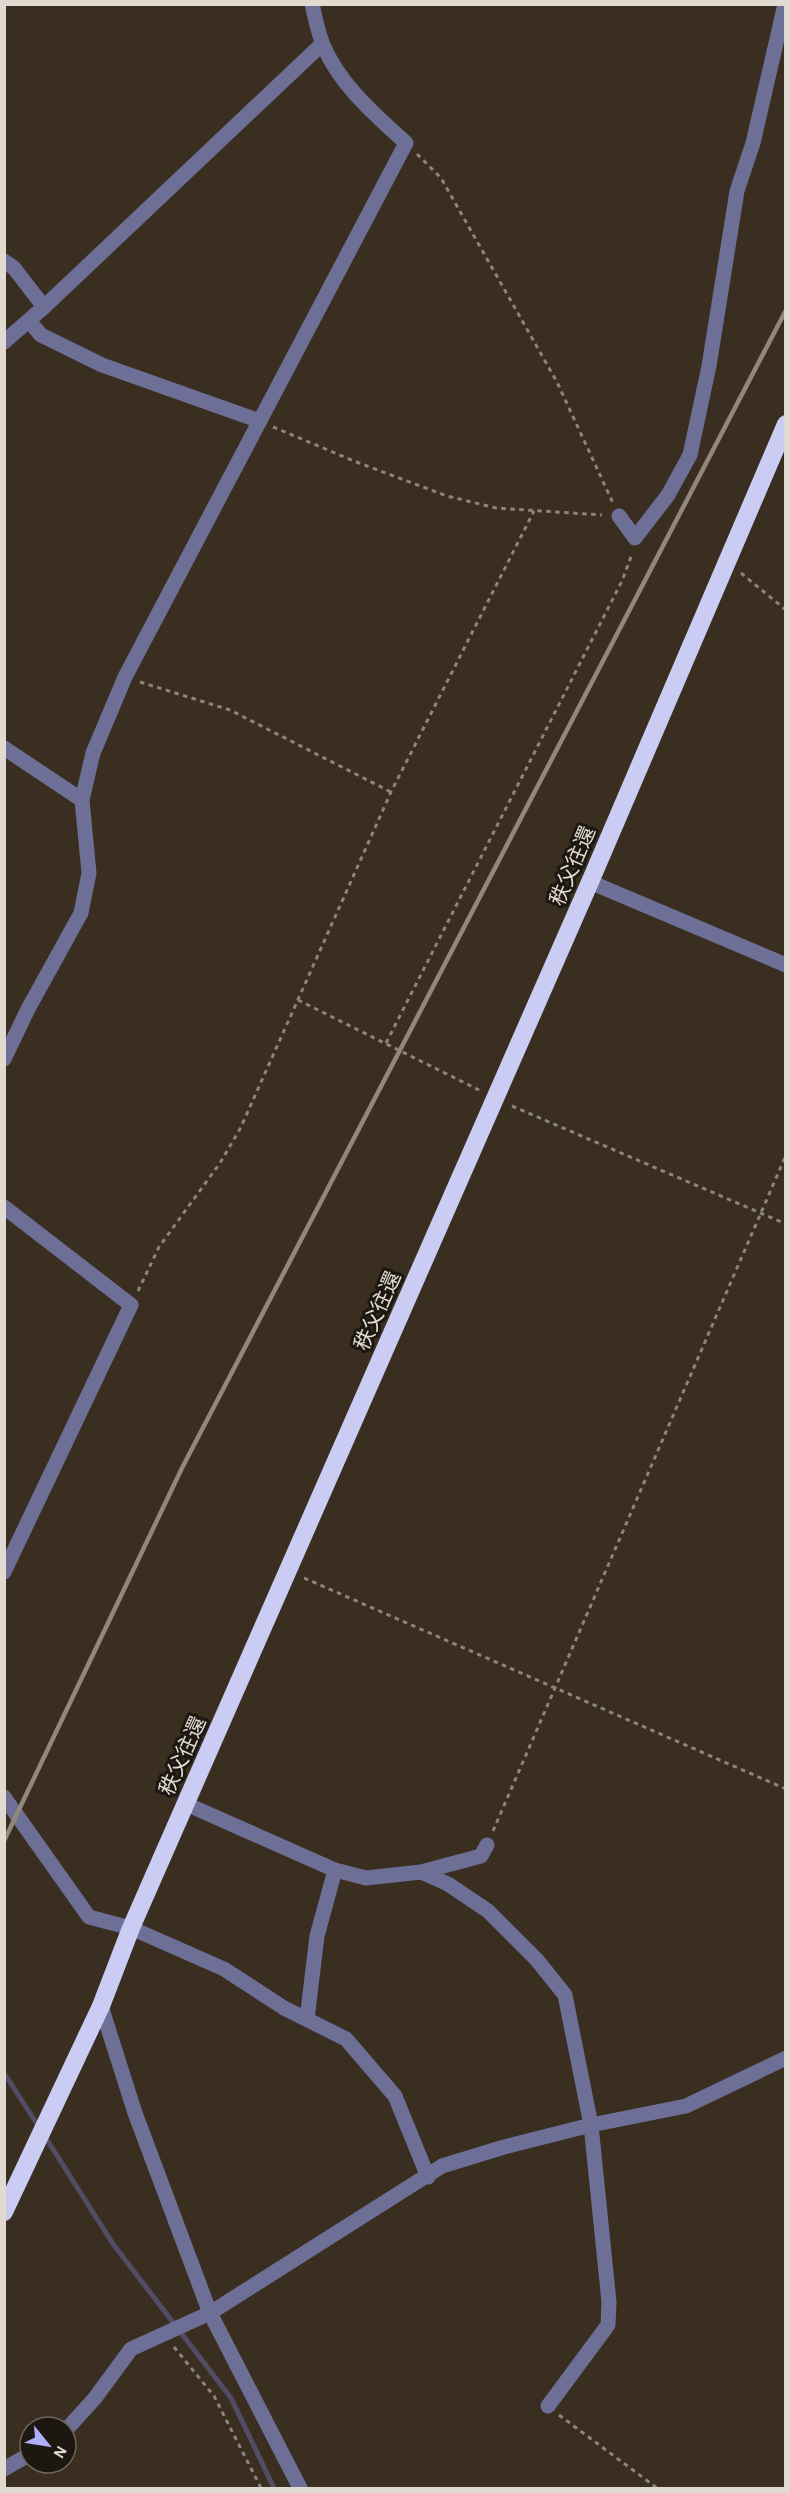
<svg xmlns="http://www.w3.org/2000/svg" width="790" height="2493" font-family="'Alegreya Sans','Noto Sans JP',sans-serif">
<rect width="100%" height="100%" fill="#392e1f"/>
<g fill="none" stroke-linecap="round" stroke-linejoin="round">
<!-- stream -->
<g stroke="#524c66" stroke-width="5">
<path d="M 4,2073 L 39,2127"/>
<path d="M 44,2135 L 113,2244 L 231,2398 L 274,2488"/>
</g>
<!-- path -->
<g stroke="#8e8579" stroke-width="3" stroke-dasharray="4.5 4.5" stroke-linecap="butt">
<path d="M 417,154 L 441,178 L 557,382 L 613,503"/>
<path d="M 273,427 L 359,463 L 447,496 L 496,508 L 602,515"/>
<path d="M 741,573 L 786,610"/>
<path d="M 140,682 L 230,710 L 391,792"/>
<path d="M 298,1000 L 479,1090"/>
<path d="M 386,1043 L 622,581 L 632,554"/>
<path d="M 512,1106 L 786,1224"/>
<path d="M 138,1291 L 159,1247 L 220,1163 L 240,1129 L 391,792 L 534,511"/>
<path d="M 304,1578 L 786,1789"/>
<path d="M 493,1831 L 786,1155"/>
<path d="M 174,2347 L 214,2396 L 261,2488"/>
<path d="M 559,2415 L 657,2488"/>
</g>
<!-- minor -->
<g stroke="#6e6f97" stroke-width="15">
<path d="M 4,261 L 14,268 L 44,307"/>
<path d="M 29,321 L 41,335 L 102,365 L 260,421"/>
<path d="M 4,342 L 44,307 L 322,44"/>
<path d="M 619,516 L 635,538 L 668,495 L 690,455 L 709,366 L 737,191 L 753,143 L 785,4"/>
<path d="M 4,748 L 82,800"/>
<path d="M 590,882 L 786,965"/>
<path d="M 4,1059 L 28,1009 L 81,913 L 89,873 L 82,800 L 93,753 L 125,677 L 406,143 C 374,114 340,85 323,45 C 318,32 315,18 312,4"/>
<path d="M 4,1207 L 131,1305 L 4,1572"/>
<path d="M 4,1797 L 89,1917 L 131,1928 L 224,1969 L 284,2008 L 346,2039 L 395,2096 L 428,2177"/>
<path d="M 186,1804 L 335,1870 L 366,1878 L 421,1872 L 481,1856 L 487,1845"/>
<path d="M 421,1872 L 448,1884 L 488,1911 L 537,1960 L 565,1995 L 591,2125 L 609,2302 L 608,2325 L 548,2406"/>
<path d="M 101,2006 L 135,2113 L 210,2313 L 300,2488"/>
<path d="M 307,2019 L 317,1936 L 335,1870"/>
<path d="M 66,2430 L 95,2398 L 131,2349 L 210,2313 L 442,2166 L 504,2147 L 591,2125 L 686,2106 L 786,2058"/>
<path d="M 4,2469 L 30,2454"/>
</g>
<!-- highway -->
<path stroke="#caccf3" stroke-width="18" d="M 4,2212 L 101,2006 L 131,1928 L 590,882 L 786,424"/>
<!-- rail -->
<path stroke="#91887b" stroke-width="4.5" d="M 4,1841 L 182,1468 L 786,310"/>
</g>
<g text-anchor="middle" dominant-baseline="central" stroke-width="6" stroke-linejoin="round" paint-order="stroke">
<!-- street labels -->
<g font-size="21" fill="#e1dad0" stroke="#1c1710">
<text transform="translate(573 866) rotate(-67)">秩父往還</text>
<text transform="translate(378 1311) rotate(-66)">秩父往還</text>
<text transform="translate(183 1756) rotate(-66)">秩父往還</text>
</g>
</g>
<!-- border -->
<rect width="790" height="2493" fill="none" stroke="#e1dad0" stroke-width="12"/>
<!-- north arrow -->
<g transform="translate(48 2445) rotate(120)"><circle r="28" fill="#1c1710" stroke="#6b655d" stroke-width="1.5"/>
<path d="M0-4.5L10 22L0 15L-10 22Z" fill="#aeaefb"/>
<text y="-9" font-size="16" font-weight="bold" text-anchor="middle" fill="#e1dad0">N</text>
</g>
</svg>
